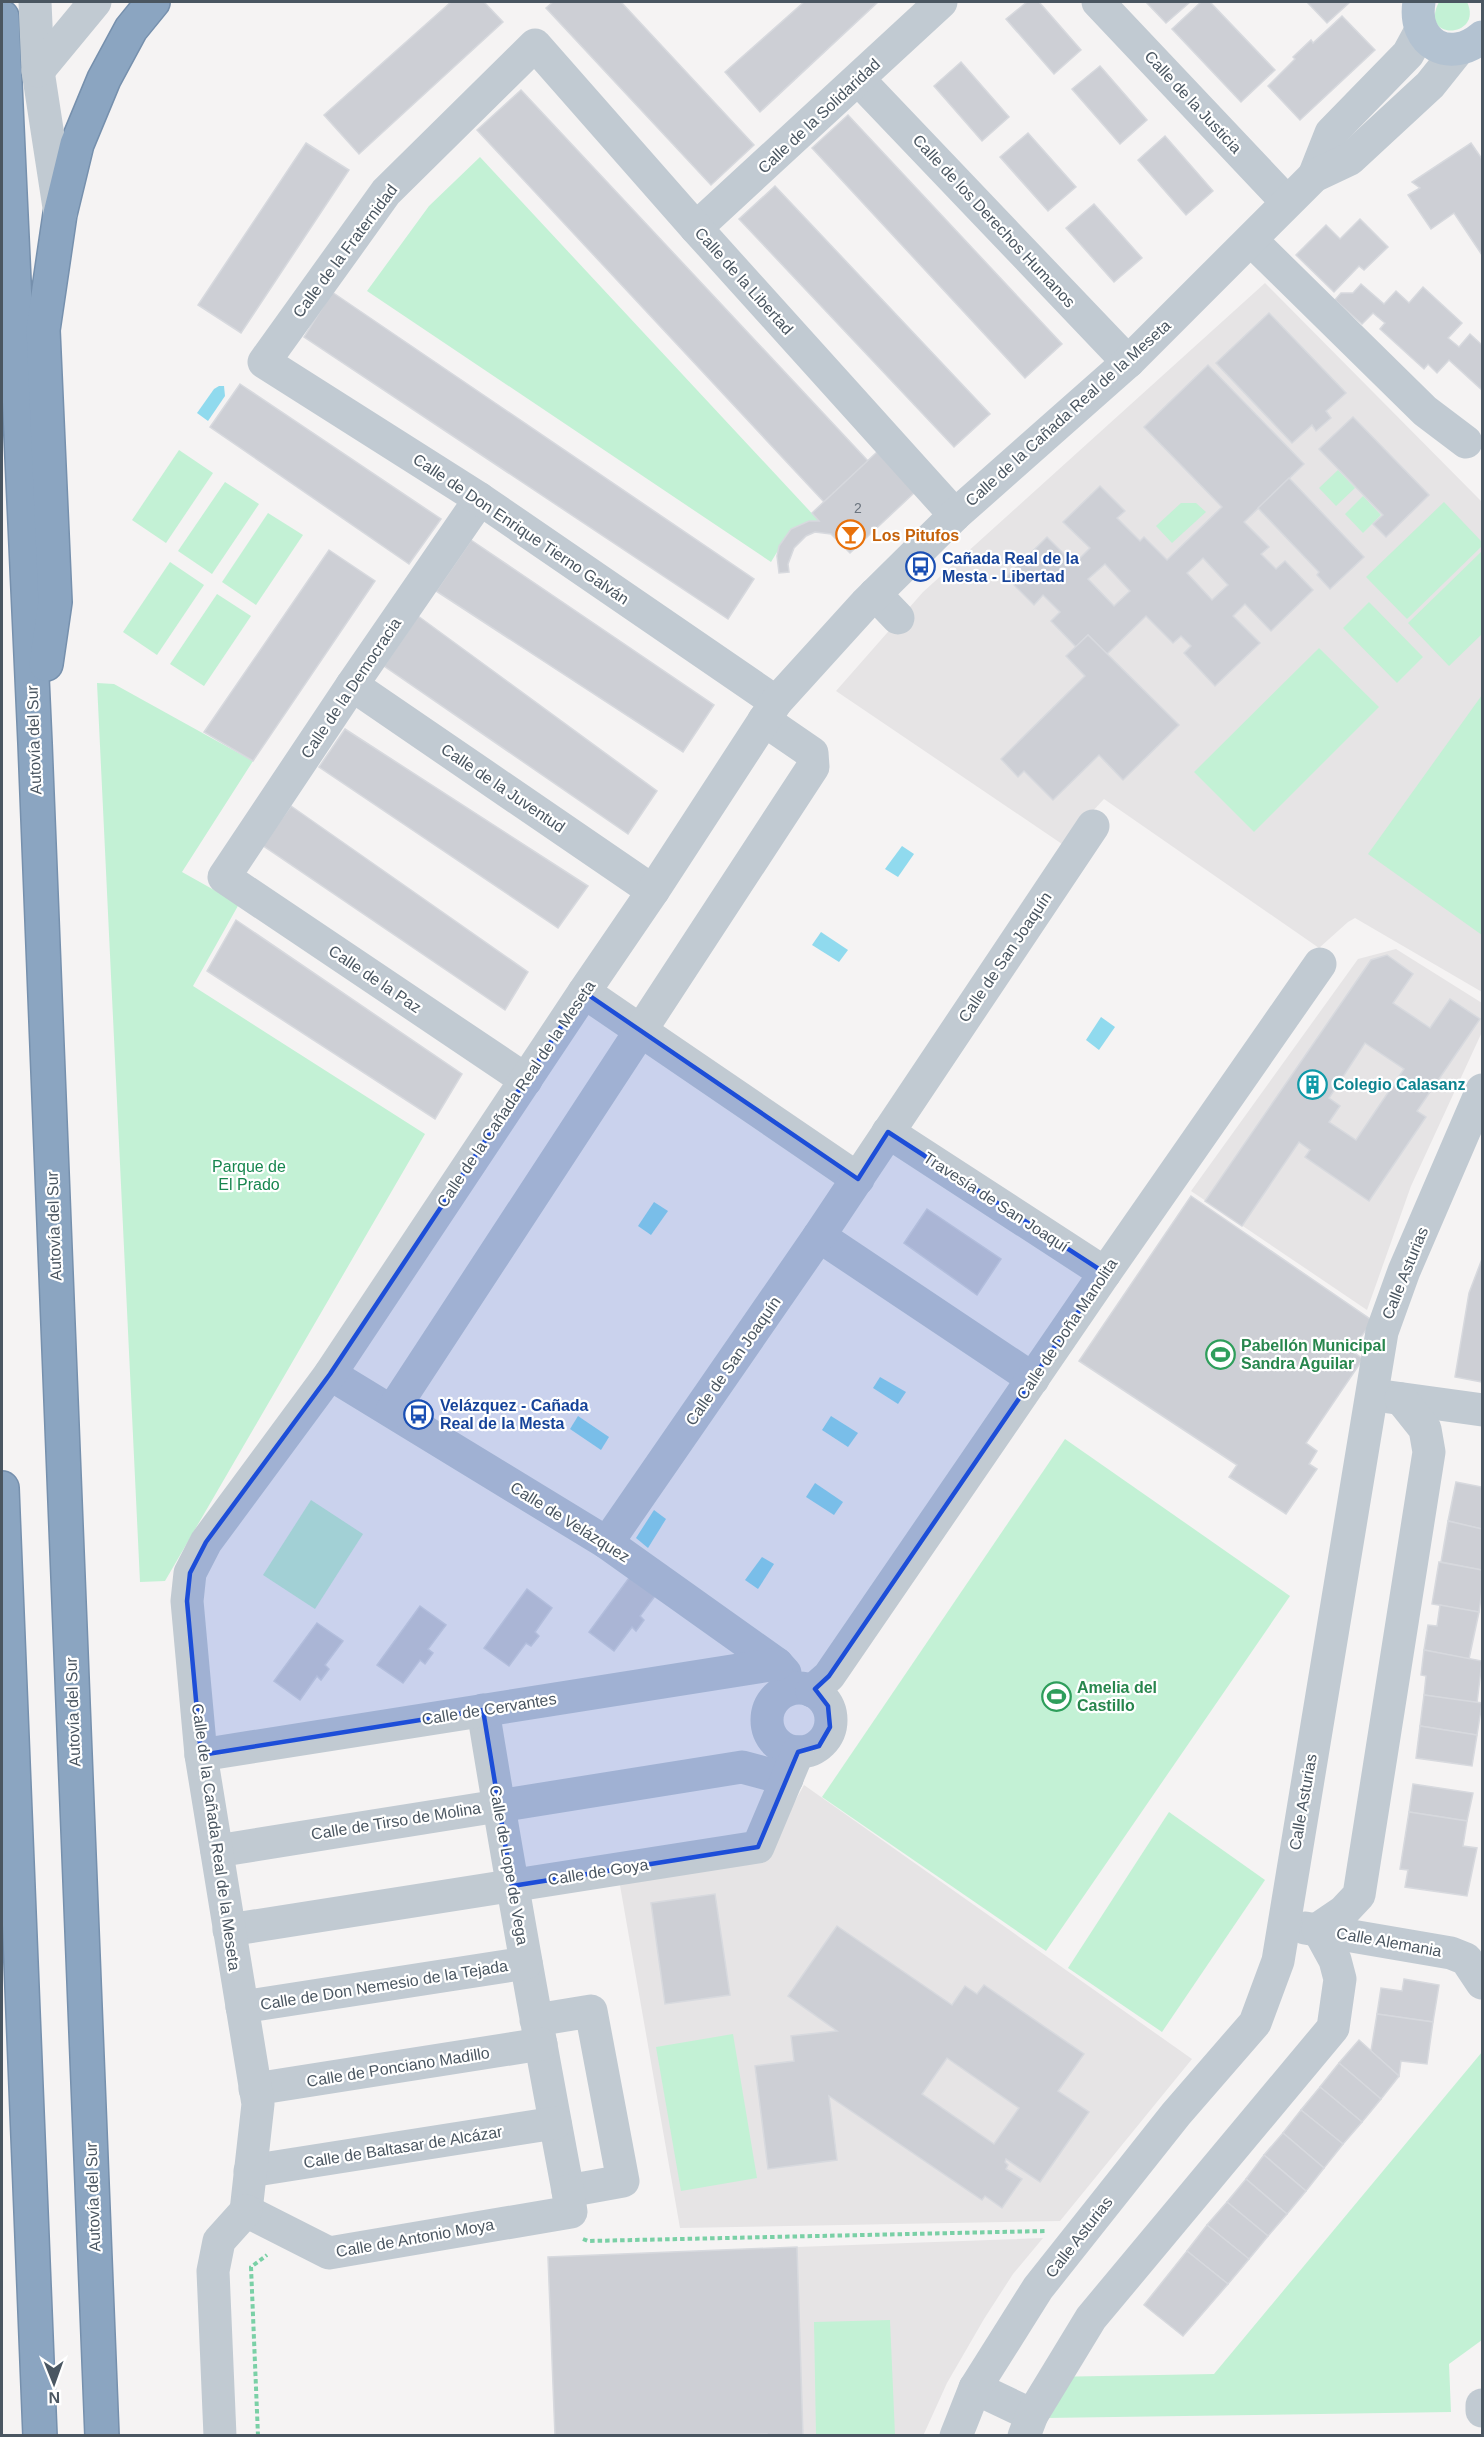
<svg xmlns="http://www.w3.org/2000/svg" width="1484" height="2437" font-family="Helvetica,sans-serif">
<rect width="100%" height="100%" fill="#f5f3f3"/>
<!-- education -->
<g fill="#e6e4e5">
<path d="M 1265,283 L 1482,502 L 1482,992 L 1355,918 L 1348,922 L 1319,948 L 1104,799 L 1062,844 L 836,691 L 923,592 Z"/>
<path d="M 1396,949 L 1482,1003 L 1482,1032 L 1411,1186 L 1367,1310 L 1191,1191 L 1358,959 Z"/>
<path d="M 804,1785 L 1192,2059 L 1060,2221 L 680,2228 L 618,1874 L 773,1841 Z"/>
<path d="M 1043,2238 L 1013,2274 L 984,2319 L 947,2383 L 923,2436 L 803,2435 L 797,2247 Z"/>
</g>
<!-- green -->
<g fill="#c3f1d5">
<path d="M 1439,2 L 1467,2 C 1484,38 1418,42 1439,2 Z"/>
<path d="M 480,157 L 819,521 L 809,521 L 791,529 L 771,562 L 367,291 L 429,206 Z"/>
<path d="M 179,450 L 213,473 L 166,543 L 132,520 Z"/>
<path d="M 1338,470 L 1355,488 L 1336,506 L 1319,488 Z"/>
<path d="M 225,482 L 259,504 L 212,574 L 178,551 Z"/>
<path d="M 1363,496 L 1381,515 L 1363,533 L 1345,514 Z"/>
<path d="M 1444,502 L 1482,542 L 1482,546 L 1407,619 L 1366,577 Z"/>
<path d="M 1181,503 L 1196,503 L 1206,512 L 1172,543 L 1156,526 Z"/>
<path d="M 268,513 L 303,535 L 256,605 L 222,582 Z"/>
<path d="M 1482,551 L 1482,634 L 1449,666 L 1408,623 Z"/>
<path d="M 170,562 L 204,585 L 157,655 L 123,632 Z"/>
<path d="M 217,594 L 251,616 L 204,686 L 170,664 Z"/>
<path d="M 1369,602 L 1423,657 L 1397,683 L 1343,628 Z"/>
<path d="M 1319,648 L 1379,707 L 1254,832 L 1194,772 Z"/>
<path d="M 97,683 L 114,684 L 253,761 L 182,872 L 239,904 L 193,986 L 425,1134 L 165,1581 L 140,1582 Z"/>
<path d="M 1482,695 L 1482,935 L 1368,854 Z"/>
<path d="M 1065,1439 L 1290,1596 L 1046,1951 L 822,1797 Z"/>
<path d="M 311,1500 L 363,1534 L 315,1609 L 263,1575 Z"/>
<path d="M 1169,1812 L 1265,1880 L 1162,2032 L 1068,1968 Z"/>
<path d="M 733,2034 L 757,2178 L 681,2191 L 656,2047 Z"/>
<path d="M 1482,2052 L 1482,2340 L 1449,2364 L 1451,2412 L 1044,2418 L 1047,2377 L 1214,2374 Z"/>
<path d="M 890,2320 L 895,2435 L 816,2435 L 814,2322 Z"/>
</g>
<!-- water -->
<g fill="#90daee">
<path d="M 219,386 L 224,386 L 225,396 L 208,421 L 197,413 L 214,389 Z"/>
<path d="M 902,846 L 914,854 L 898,877 L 885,869 Z"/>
<path d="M 821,932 L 848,950 L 839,962 L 812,945 Z"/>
<path d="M 1101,1017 L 1115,1027 L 1099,1050 L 1086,1040 Z"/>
<path d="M 654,1202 L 668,1211 L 651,1235 L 638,1226 Z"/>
<path d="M 880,1377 L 906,1392 L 898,1404 L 873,1388 Z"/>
<path d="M 578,1416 L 609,1437 L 601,1450 L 570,1429 Z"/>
<path d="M 831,1416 L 858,1433 L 848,1447 L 822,1430 Z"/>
<path d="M 815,1483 L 843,1502 L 834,1515 L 806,1497 Z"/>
<path d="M 654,1510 L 666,1519 L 648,1548 L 636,1538 Z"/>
<path d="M 762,1557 L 774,1564 L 758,1589 L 745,1580 Z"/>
</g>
<!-- building -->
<g fill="#cdcfd5" stroke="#d7d9de" stroke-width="1.5" fill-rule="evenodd">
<path d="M 451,2 L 484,2 L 503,22 L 359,154 L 324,115 Z"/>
<path d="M 553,2 L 621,2 L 754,145 L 711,185 L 546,8 Z"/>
<path d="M 804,2 L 878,2 L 760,112 L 725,72 Z"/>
<path d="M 1027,2 L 1039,2 L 1081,50 L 1054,74 L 1006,19 Z"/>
<path d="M 1146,2 L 1190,2 L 1166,23 Z"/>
<path d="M 1201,2 L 1210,2 L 1275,70 L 1241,102 L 1172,29 Z"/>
<path d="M 1307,2 L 1350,2 L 1327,23 Z"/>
<path d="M 1342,16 L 1375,50 L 1300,120 L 1268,86 L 1295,59 L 1293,57 L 1311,40 L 1313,43 Z"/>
<path d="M 961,62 L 1009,117 L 982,141 L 934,86 Z"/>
<path d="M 1100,66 L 1147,120 L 1120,144 L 1072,89 Z"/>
<path d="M 521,90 L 868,461 L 824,502 L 477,130 Z"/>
<path d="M 848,115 L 1062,344 L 1025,378 L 812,148 Z"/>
<path d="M 1028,133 L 1076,187 L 1048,211 L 1000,157 Z"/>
<path d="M 1165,136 L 1213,191 L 1186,215 L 1138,160 Z"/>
<path d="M 306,143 L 349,170 L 241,333 L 198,305 Z"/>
<path d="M 1471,143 L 1482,159 L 1482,255 L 1454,213 L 1431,229 L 1408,195 L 1420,188 L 1412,182 Z"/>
<path d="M 775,186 L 990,414 L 954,447 L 739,219 Z"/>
<path d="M 1094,204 L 1142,258 L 1114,282 L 1066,228 Z"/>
<path d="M 1360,219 L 1388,247 L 1364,270 L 1359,266 L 1334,292 L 1296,255 L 1326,225 L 1340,239 Z"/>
<path d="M 1361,284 L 1384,304 L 1396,291 L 1409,303 L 1423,287 L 1462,323 L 1448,338 L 1459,347 L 1470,334 L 1482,345 L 1482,390 L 1449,360 L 1437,373 L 1428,364 L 1424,369 L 1380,329 L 1385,323 L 1373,313 L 1362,324 L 1335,300 L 1341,293 L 1353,293 Z"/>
<path d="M 332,292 L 754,579 L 728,619 L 304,337 Z"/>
<path d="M 1269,313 L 1346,393 L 1326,411 L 1331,418 L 1316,431 L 1312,425 L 1292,443 L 1216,363 Z"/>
<path d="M 1208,365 L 1304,464 L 1244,522 L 1269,547 L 1261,554 L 1276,569 L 1285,561 L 1313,590 L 1271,631 L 1245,604 L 1233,616 L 1260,643 L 1215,686 L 1184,653 L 1191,646 L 1181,636 L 1173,643 L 1146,616 L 1107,654 L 1088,635 L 1076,647 L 1051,621 L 1060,612 L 1043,595 L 1034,605 L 1006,577 L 1047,537 L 1074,564 L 1090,548 L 1063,522 L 1100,486 L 1125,511 L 1117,518 L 1140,541 L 1144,537 L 1167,560 L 1222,507 L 1144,427 ZM 1203,558 L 1228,585 L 1212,600 L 1187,573 ZM 1105,564 L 1130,591 L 1114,606 L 1088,579 Z"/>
<path d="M 240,384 L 441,519 L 409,564 L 210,427 Z"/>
<path d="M 1353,417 L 1429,495 L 1386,537 L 1373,524 L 1383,515 L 1319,449 Z"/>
<path d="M 877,452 L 915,492 L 850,553 L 831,534 L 815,532 L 806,536 L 794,548 L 788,564 L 789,572 L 779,573 L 777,556 L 779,546 L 791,529 L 809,521 L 819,521 L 812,513 Z"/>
<path d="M 1289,478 L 1364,557 L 1330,589 L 1317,575 L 1319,572 L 1258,508 Z"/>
<path d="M 471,540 L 714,705 L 683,752 L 436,591 Z"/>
<path d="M 329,550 L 375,581 L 253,761 L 204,732 Z"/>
<path d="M 418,616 L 657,791 L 628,834 L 384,666 Z"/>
<path d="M 1088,635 L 1179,725 L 1123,780 L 1099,755 L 1053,800 L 1024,771 L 1018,777 L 1001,759 L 1085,676 L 1066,656 Z"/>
<path d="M 345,729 L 588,886 L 558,928 L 319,767 Z"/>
<path d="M 291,806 L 528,972 L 505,1010 L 262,845 Z"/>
<path d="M 236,920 L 462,1074 L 435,1119 L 207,971 Z"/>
<path d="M 1387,955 L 1413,974 L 1393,1003 L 1430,1028 L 1450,999 L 1480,1019 L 1417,1111 L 1426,1117 L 1369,1201 L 1305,1157 L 1310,1150 L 1299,1142 L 1242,1226 L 1205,1201 L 1371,960 ZM 1365,1043 L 1404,1069 L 1356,1140 L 1329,1122 L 1340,1106 L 1329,1098 Z"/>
<path d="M 1191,1196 L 1373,1321 L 1351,1350 L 1363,1359 L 1306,1443 L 1317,1451 L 1309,1464 L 1317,1469 L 1286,1514 L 1229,1477 L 1237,1465 L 1079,1361 Z"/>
<path d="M 927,1209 L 1001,1259 L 977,1295 L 904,1243 Z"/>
<path d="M 1482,1259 L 1482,1382 L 1455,1377 L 1469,1293 Z"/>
<path d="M 1456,1482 L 1482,1487 L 1482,1529 L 1448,1521 Z"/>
<path d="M 1448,1521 L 1482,1529 L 1482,1570 L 1441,1562 Z"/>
<path d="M 1439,1562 L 1482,1570 L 1482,1590 L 1479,1612 L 1432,1604 Z"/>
<path d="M 632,1574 L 658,1592 L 640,1616 L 644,1620 L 636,1631 L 632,1627 L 614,1651 L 589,1632 Z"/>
<path d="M 527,1589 L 552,1608 L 535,1632 L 539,1636 L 531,1646 L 526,1643 L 509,1666 L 484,1648 Z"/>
<path d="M 1440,1605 L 1479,1612 L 1469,1659 L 1424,1650 L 1428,1625 L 1437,1626 Z"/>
<path d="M 420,1606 L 446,1625 L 428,1649 L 433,1653 L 425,1664 L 420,1660 L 403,1683 L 377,1665 Z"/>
<path d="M 317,1623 L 343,1641 L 325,1665 L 329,1669 L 321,1680 L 317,1676 L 300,1700 L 274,1681 Z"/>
<path d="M 1424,1650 L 1482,1661 L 1477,1703 L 1424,1695 L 1426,1676 L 1421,1675 Z"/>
<path d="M 1424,1695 L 1482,1703 L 1477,1735 L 1420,1726 Z"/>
<path d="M 1420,1726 L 1477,1735 L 1472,1766 L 1416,1758 Z"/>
<path d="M 1413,1784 L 1473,1793 L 1467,1821 L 1409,1812 Z"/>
<path d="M 1409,1812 L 1467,1821 L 1463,1846 L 1477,1848 L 1467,1896 L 1405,1887 L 1408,1870 L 1400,1869 Z"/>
<path d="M 715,1894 L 730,1995 L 665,2004 L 651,1903 Z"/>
<path d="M 837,1926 L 952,2005 L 965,1986 L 977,1994 L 984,1985 L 1084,2054 L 1058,2091 L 1089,2112 L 1040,2182 L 1006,2159 L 1005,2162 L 1008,2165 L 1006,2169 L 1022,2179 L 1002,2208 L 985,2196 L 982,2200 L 829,2096 L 837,2160 L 768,2169 L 755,2066 L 794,2061 L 791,2036 L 837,2031 L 788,1996 ZM 947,2058 L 1019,2108 L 994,2144 L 922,2094 Z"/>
<path d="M 1404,1979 L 1439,1985 L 1433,2022 L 1377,2014 L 1381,1988 L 1402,1991 Z"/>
<path d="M 1377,2014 L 1433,2022 L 1427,2064 L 1401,2061 L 1399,2076 L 1371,2051 Z"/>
<path d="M 1359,2040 L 1399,2076 L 1381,2099 L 1339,2063 Z"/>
<path d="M 1339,2063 L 1381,2099 L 1362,2122 L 1320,2087 Z"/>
<path d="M 1320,2087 L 1362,2122 L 1343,2144 L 1301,2110 Z"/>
<path d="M 1301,2110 L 1343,2144 L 1324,2168 L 1283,2133 Z"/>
<path d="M 1283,2133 L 1324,2168 L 1306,2191 L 1264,2155 Z"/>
<path d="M 1264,2155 L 1306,2191 L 1287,2214 L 1246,2179 Z"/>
<path d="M 1246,2179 L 1287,2214 L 1268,2236 L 1227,2202 Z"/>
<path d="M 1227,2202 L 1268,2236 L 1249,2259 L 1207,2225 Z"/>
<path d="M 1207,2225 L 1249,2259 L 1228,2284 L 1187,2251 Z"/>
<path d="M 797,2247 L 803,2436 L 767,2436 L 767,2434 L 555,2436 L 548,2257 Z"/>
<path d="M 1187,2251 L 1228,2284 L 1183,2336 L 1144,2305 Z"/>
</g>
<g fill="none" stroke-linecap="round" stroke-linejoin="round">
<defs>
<g id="highway">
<path d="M 2,17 L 35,743 L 102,2436"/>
<path d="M 46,664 L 55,602 L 43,330 L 60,214 L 77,144 L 104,79 L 131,29 L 153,2"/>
<path d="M 2,1488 L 40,2436"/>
</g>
</defs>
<!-- highway casing -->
<use href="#highway" stroke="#7690ad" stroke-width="36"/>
<!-- path -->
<g stroke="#7ad0a6" stroke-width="4" stroke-dasharray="4.5 3" stroke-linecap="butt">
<path d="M 583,2239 L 588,2241 L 1046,2231"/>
<path d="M 258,2436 L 251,2267 L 267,2255"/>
</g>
<!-- minor -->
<g stroke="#c1cad2" stroke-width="33">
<path d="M 35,2 L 38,71 L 60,214"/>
<path d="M 1098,2 L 1287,202"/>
<path d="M 38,71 L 95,2"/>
<path d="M 859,80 L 1128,362"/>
<path d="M 1314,176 L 1331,133 L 1408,54 L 1421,30"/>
<path d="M 696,228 L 941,2"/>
<path d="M 1251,240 L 1425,411 L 1466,442"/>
<path d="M 480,499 L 352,685 L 224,877 L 526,1080"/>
<path d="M 875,594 L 898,618"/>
<path d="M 352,685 L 653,891"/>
<path d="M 776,702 L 480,499 L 264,362 L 386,192 L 535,45 L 696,228 L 955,515"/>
<path d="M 584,992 L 858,1179"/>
<path d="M 888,1132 L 1105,1273"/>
<path d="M 819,1236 L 1033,1379"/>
<path d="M 330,1374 L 607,1543 L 777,1664 L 785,1673"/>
<path d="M 1389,1397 L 1482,1410"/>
<path d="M 392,1411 L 813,767 L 812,753 L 764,720"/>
<path d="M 607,1543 L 819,1236 L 1093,826"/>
<circle cx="799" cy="1720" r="32"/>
<path d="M 812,1691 L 829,1676 L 1105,1273 L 1320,964"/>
<path d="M 483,1710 C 509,1871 538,2031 568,2191 L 623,2181 L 591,2011 L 536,2020"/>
<path d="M 201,1755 L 777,1664"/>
<path d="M 217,1851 L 742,1767 L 787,1779"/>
<path d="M 1305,1928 L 1451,1953 L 1466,1959 L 1482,1983"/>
<path d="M 229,1930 L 758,1847 L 798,1752"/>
<path d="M 242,2007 L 526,1963"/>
<path d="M 255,2089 L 541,2044"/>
<path d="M 250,2171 L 555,2123"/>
<path d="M 246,2211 L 258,2104 L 201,1755 L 187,1601 L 190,1573 L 206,1542 L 330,1374 L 584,992 L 653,891 L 776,702 L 865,604 L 955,515 L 1128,362 L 1314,176 L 1350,159 L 1430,85 L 1458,50"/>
<path d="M 246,2211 L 329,2253 L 571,2212 L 568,2191"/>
<path d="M 975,2388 L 1032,2415"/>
<path d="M 1482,2405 L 1482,2411"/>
<path d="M 220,2436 L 213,2271 L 219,2241 L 246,2211"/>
<path d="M 956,2436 L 975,2388 L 1038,2288 L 1176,2114 L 1255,2023 L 1278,1961 L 1382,1332 L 1404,1271 L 1482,1090"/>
<path d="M 1024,2436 L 1032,2415 L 1091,2318 L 1333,2028 L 1340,1979 L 1335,1960 L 1318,1929 L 1343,1912 L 1359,1895 L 1429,1452 L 1425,1429 L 1401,1399"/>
</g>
<!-- major -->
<path stroke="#b3c2d1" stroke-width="33" d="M 1419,2 C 1412,44 1450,64 1482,37"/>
<!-- highway -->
<use href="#highway" stroke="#8ba5c1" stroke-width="33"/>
</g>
<!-- marked area -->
<path fill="#1d4ed8" fill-opacity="0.2" stroke="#1d4ed8" stroke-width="4.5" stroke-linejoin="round" d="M 584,992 L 858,1179 L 888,1132 L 1105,1273 L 829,1676 L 815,1689 L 828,1706 L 830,1727 L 819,1746 L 798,1752 L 758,1847 L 512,1886 L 483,1710 L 201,1755 L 187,1601 L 190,1573 L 206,1542 L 330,1374 Z"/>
<!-- icons -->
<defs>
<symbol id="bar-ring" viewBox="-11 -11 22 22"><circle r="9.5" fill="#fff" stroke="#e8710a" stroke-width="1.5"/><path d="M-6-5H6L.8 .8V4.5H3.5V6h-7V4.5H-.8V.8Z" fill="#e8710a"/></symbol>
<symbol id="bus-ring" viewBox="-11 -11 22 22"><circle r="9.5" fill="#fff" stroke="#1a4fb4" stroke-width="1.5"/><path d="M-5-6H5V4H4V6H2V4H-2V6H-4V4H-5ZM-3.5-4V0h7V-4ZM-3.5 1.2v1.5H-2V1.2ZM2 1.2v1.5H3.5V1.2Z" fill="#1a4fb4"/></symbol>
<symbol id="building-ring" viewBox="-11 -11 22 22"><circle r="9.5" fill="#fff" stroke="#0f9aa8" stroke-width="1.5"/><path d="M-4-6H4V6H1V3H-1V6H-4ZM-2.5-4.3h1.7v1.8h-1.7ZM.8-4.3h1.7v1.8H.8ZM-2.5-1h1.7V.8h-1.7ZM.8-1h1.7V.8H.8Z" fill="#0f9aa8"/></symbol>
<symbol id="stadium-ring" viewBox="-11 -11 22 22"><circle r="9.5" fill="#fff" stroke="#2e9e5b" stroke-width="1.5"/><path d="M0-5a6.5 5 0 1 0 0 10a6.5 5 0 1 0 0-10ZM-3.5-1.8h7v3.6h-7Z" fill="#2e9e5b"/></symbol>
</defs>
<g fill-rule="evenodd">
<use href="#bar-ring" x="834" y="518" width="33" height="33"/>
<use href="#bus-ring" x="904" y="550" width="33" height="33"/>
<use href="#building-ring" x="1296" y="1068" width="33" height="33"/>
<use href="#stadium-ring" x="1204" y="1338" width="33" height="33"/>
<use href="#bus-ring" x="402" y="1398" width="33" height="33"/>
<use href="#stadium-ring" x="1040" y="1680" width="33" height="33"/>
</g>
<g text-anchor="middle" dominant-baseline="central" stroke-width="4.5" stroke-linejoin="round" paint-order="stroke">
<!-- number labels -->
<g font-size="14" fill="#6b747e">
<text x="858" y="508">2</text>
</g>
<!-- street labels -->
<g font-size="16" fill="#4a5661" stroke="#fff">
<text transform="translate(1193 102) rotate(47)">Calle de la Justicia</text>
<text transform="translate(819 116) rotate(-43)">Calle de la Solidaridad</text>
<text transform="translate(994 221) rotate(47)">Calle de los Derechos Humanos</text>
<text transform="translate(345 251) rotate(-53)">Calle de la Fraternidad</text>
<text transform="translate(744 281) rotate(48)">Calle de la Libertad</text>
<text transform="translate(1068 413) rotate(-42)">Calle de la Cañada Real de la Meseta</text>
<text transform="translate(521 529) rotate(34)">Calle de Don Enrique Tierno Galván</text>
<text transform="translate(351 688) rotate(-56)">Calle de la Democracia</text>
<text transform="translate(34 740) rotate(-92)">Autovía del Sur</text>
<text transform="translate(503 788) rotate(34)">Calle de la Juventud</text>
<text transform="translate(1005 957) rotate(-56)">Calle de San Joaquín</text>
<text transform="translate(375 979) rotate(34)">Calle de la Paz</text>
<text transform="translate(516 1094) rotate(-56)">Calle de la Cañada Real de la Meseta</text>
<text transform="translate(996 1202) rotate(33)">Travesía de San Joaquí</text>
<text transform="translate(54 1226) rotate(-92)">Autovía del Sur</text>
<text transform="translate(1405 1273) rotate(-68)">Calle Asturias</text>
<text transform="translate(1067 1329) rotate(-56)">Calle de Doña Manolita</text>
<text transform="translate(733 1361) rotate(-55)">Calle de San Joaquín</text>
<text transform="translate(570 1522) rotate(32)">Calle de Velázquez</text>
<text transform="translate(489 1709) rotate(-9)">Calle de Cervantes</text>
<text transform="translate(73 1712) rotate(-92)">Autovía del Sur</text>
<text transform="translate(1303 1802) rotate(-80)">Calle Asturias</text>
<text transform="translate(396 1821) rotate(-9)">Calle de Tirso de Molina</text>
<text transform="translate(216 1837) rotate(82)">Calle de la Cañada Real de la Meseta</text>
<text transform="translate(509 1865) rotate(80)">Calle de Lope de Vega</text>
<text transform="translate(598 1872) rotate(-9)">Calle de Goya</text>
<text transform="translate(1389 1942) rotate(10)">Calle Alemania</text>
<text transform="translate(384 1985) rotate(-9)">Calle de Don Nemesio de la Tejada</text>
<text transform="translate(398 2067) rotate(-9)">Calle de Ponciano Madillo</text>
<text transform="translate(403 2147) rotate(-9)">Calle de Baltasar de Alcázar</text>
<text transform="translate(93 2197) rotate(-92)">Autovía del Sur</text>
<text transform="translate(1079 2237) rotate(-52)">Calle Asturias</text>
<text transform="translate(415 2238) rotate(-10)">Calle de Antonio Moya</text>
</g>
<!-- food labels -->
<g font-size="16" font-weight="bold" fill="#c56008" stroke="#fff" text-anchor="start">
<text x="872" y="535">Los Pitufos</text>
</g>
<!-- transit labels -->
<g font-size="16" font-weight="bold" fill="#164399" stroke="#fff" text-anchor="start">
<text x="942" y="558">Cañada Real de la<tspan x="942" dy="18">Mesta - Libertad</tspan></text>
<text x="440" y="1405">Velázquez - Cañada<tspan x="440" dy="18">Real de la Mesta</tspan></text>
</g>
<!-- culture labels -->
<g font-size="16" font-weight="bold" fill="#0d838f" stroke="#fff" text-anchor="start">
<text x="1333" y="1084">Colegio Calasanz</text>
</g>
<!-- park labels -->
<g font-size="16" fill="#17864f" stroke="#fff">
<text x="249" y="1166">Parque de<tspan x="249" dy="18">El Prado</tspan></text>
</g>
<!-- leisure labels -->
<g font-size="16" font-weight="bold" fill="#27864d" stroke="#fff" text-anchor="start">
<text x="1241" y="1345">Pabellón Municipal<tspan x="1241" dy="18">Sandra Aguilar</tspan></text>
<text x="1077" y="1687">Amelia del<tspan x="1077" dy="18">Castillo</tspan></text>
</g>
</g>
<!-- border -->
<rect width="1484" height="2437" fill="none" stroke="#4a5661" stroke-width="6"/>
<!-- north arrow -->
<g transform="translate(54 2383) rotate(179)" stroke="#ffffff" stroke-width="4.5" paint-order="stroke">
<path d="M0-4.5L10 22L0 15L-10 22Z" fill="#4a5661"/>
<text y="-9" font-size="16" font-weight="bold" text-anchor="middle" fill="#4a5661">N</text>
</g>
</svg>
